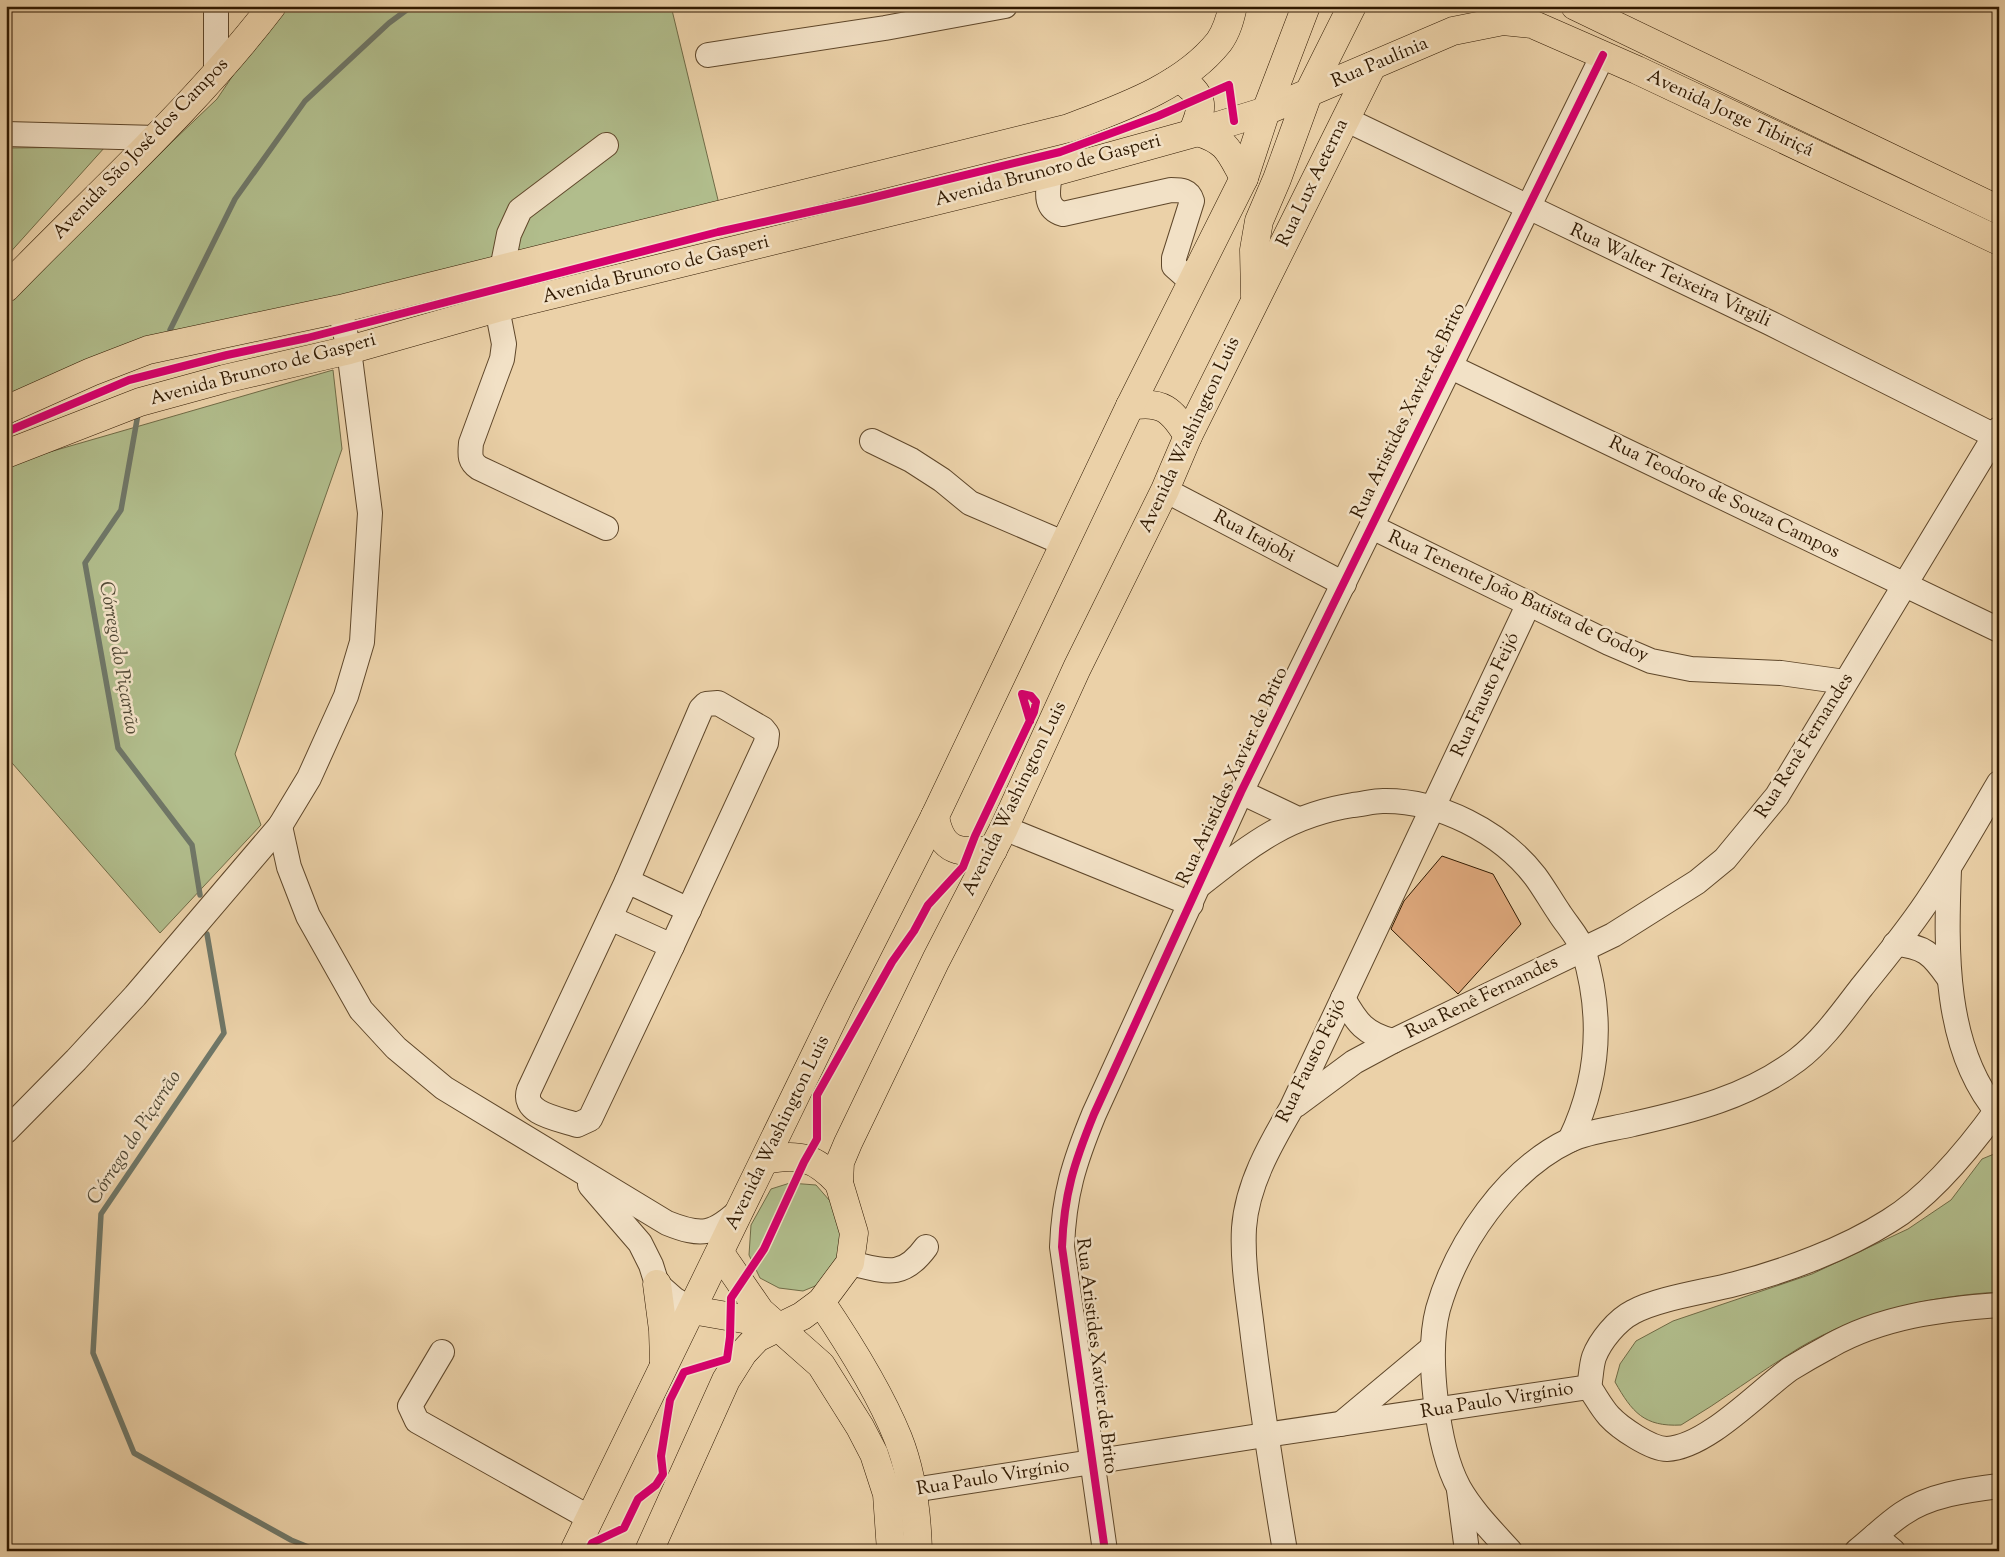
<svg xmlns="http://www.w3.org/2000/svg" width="2005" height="1557" font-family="'Sorts Mill Goudy',serif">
<rect width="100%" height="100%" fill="#ebd1a8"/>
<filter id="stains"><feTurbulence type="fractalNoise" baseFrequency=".004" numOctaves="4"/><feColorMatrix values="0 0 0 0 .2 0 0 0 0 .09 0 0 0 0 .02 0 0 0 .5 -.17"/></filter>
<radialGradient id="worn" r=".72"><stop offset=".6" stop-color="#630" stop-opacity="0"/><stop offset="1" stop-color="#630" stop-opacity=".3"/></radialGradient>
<!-- green -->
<g fill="#b1bd8c" stroke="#706b46">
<path d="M 280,6 L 671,6 L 719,204 L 6,402 L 6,300 L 217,99 Z"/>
<path d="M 105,147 L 6,257 L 6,148 Z"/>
<path d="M 333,370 L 342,449 L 235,754 L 261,825 L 160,933 L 6,756 L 8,464 Z"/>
<path d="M 1994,1154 L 1999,1156 L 1999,1292 C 1929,1296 1860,1312 1799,1348 C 1759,1372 1722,1401 1681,1425 C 1644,1427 1632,1412 1615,1382 L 1620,1364 L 1636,1341 L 1673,1321 L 1812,1274 L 1908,1229 L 1951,1200 L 1982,1159 Z"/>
<path d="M 790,1183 L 816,1185 L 837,1209 L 844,1242 L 835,1267 L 820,1284 L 803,1291 L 779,1288 L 760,1278 L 749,1255 L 751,1225 L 771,1189 Z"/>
</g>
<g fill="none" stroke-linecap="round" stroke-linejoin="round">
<!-- stream -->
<g stroke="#6f7768" stroke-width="5.5">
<path d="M 170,330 L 235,199 L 305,101 L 389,23 L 412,6"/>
<path d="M 138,414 L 121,510 L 85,563 L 118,748 L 192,845 L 200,895"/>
<path d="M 207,934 L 224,1033 L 101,1214 L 93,1353 L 134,1453 L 291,1540 L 318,1551"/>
</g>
</g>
<!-- building -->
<path fill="#dea87c" stroke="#301900" d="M 1442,856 L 1493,874 L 1521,924 L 1458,994 L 1391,929 L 1404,901 Z"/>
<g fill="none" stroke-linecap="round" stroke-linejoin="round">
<defs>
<g id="minor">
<path d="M 216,6 L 216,75"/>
<path d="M 708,55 L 885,28 L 1005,6"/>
<path d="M 1345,119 L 1770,323 L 1995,436"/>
<path d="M 6,134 L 157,138"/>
<path d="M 1050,173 C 1048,190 1043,208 1063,214 L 1171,190 C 1181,190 1189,190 1192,201 L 1174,258 L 1174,266 L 1192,282"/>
<path d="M 502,269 L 509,234 L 520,210 L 606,145"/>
<path d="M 497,308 L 504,344 L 502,359 L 471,443 C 470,455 469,461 479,468 L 606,528"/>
<path d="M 1449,366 L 1999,630"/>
<path d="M 872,441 L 911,460 L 942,480 L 970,503 L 1063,543"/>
<path d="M 1165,490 L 1344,584"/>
<path d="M 1372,527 L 1609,643 L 1651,661 L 1691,669 L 1781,673 L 1845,682"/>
<path d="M 1241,792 L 1298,819"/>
<path d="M 280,826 L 289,867 L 308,916 L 361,1010 L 396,1048 L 444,1088 L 667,1223 C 702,1237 713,1235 741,1209"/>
<path d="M 1004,828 L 1191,904"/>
<path d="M 1949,869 C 1946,949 1943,1049 1999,1114"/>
<path d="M 1201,884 C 1252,844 1288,815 1353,805 C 1363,804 1374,801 1383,801 C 1439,800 1501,832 1535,876 C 1544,888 1551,901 1560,914 C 1567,925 1580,939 1584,952 C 1603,1016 1599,1080 1570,1140"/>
<path d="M 610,918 L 672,946 L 766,743 L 767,734 L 763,729 L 718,703 L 706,704 L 701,709 L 627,881"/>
<path d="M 1895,944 C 1924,946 1932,954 1948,977"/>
<path d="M 672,946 L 590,1119 L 577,1125 C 560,1119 521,1114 529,1090 L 627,881 L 689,910"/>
<path d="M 1343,998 C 1357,1023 1365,1034 1393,1041"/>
<path d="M 1296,1105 L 1354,1062 L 1393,1041 L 1613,935 L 1697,882 L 1725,859 L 1777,796 L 1999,429"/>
<path d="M 6,1131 L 76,1060 L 135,996 L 280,826 L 309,778 L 346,696 L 362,642 L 370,513 L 349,350 L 340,309"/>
<path d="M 590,1185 L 640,1243 L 651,1265 L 657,1284 L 674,1299 L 692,1310"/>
<path d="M 850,1263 C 885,1271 902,1280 926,1247"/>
<path d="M 442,1352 L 410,1406 L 417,1421 L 590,1518"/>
<path d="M 1589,1387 C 1591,1378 1591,1366 1594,1357 C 1600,1341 1617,1320 1633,1312 C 1659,1298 1705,1292 1735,1284 C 1786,1271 1845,1249 1889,1221 C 1930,1196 1971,1146 1999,1107"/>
<path d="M 1589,1387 C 1596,1397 1601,1407 1609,1416 C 1620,1428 1651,1449 1667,1449 C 1707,1447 1758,1392 1790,1369 C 1803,1361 1817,1353 1830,1346 C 1881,1317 1941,1309 1999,1305"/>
<path d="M 1341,1424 L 1432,1348"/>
<path d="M 1459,1490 L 1467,1551"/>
<path d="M 894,1493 L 1265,1435 L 1589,1387"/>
<path d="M 1875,1536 L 1893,1551"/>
<path d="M 1105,1551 L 1062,1247 C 1064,1194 1074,1163 1094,1114 L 1241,792 L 1603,55"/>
<path d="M 1285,1551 C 1273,1480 1262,1409 1253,1337 C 1249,1301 1242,1264 1244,1228 C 1247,1185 1270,1145 1291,1109 L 1529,603"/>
<path d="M 1510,1551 C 1492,1531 1472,1511 1459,1488 C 1437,1447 1426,1354 1438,1309 C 1457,1243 1507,1170 1570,1140 C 1589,1131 1613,1129 1633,1124 C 1691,1111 1748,1097 1797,1060 C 1822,1041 1841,1014 1861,988 C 1885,958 1911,927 1932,894 C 1956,858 1977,820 1999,783"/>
<path d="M 1857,1551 C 1872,1539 1886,1525 1902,1514 C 1929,1495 1967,1490 1999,1486"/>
</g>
<g id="major">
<path d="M 1575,6 L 1999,210"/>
<path d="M 1174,81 L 1181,80 C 1206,96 1203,109 1192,133"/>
<path d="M 1198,132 C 1228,141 1230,153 1244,178"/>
<path d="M 6,288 C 96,195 193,109 272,6"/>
<path d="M 1255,296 L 1254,250 L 1259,221 L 1277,179 L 1308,94 L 1352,6"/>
<path d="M 1130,406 C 1162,400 1172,410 1188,436"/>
<path d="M 6,410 L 91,372 L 148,350 L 340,309 L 1069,128 C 1121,108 1183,87 1219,42 C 1227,31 1230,19 1233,6"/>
<path d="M 6,454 L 140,402 L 224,379 L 349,350 L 497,308 L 1050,173 L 1198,132 L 1266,111 L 1453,31 L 1503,21 L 1532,24 L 1637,70 L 1999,241"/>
<path d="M 935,816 C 941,854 961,853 993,850"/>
<path d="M 765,1160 C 799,1153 815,1157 839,1183"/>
<path d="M 720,1253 L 760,1311 L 821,1365 L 860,1427 L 874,1454 L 887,1494 L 891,1551"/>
<path d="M 657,1284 L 663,1330 L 664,1362"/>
<path d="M 821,1302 C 848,1342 880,1393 898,1438 C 912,1473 917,1514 918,1551"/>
<path d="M 692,1310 L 778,1325"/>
<path d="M 574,1551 L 840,1004 L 935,816 L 1130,406 L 1244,178 L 1266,111 L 1306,6"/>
<path d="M 649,1551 L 726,1380 L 743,1353 L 757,1338 L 802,1316 L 821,1302 L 850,1263 L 854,1233 L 839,1183 L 840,1162 L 848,1143 L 936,960 L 1004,828 L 1077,668 L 1165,490 L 1188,436 L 1372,66"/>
</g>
</defs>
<!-- minor casing -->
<use href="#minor" stroke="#5f472a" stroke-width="26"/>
<!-- major casing -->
<use href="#major" stroke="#301900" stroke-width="29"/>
<!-- minor -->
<use href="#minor" stroke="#f2e1c6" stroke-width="24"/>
<!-- major -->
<use href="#major" stroke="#ebd1a8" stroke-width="28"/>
<defs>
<g id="cycleway">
<path d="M 6,432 L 129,380 L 227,355 L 307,338 L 718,232 L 863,200 L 1060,152 L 1158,116 L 1229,85 L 1234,121"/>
<path d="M 588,1551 L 592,1543 L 624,1528 L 638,1499 L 656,1485 L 663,1474 L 661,1456 L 670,1400 L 684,1372 L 727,1359 L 730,1337 L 731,1298 L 764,1249 L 804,1162 L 817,1139 L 817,1095 L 892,962 L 914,931 L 928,905 L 963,867 L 975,836 L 1034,712 L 1036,702 L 1031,696 L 1022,694 L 1030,721"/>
<path d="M 1105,1551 L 1062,1247 C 1064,1194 1074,1163 1094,1114 L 1241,792 L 1603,55"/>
</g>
</defs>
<!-- cycleway casing -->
<use href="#cycleway" stroke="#f2e1c6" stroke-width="11"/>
<!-- cycleway -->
<use href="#cycleway" stroke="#d6006c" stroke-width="8"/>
</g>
<g text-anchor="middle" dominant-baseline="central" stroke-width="5" stroke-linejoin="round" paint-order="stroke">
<!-- street labels -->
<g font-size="19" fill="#301900" stroke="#f2e1c6">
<text transform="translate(1380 63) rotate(-23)">Rua Paulínia</text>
<text transform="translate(1730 114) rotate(25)">Avenida Jorge Tibiriçá</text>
<text transform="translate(141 149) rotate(-46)">Avenida São José dos Campos</text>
<text transform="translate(1048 171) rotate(-15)">Avenida Brunoro de Gasperi</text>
<text transform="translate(1313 183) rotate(-64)">Rua Lux Aeterna</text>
<text transform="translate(656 270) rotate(-14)">Avenida Brunoro de Gasperi</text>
<text transform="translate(1670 276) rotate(25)">Rua Walter Teixeira Virgili</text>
<text transform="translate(263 370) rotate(-15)">Avenida Brunoro de Gasperi</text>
<text transform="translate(1409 411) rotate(-64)">Rua Aristides Xavier de Brito</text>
<text transform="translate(1190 435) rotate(-65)">Avenida Washington Luis</text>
<text transform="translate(1724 498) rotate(26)">Rua Teodoro de Souza Campos</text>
<text transform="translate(1254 537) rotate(28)">Rua Itajobi</text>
<text transform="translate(1518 597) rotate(25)">Rua Tenente João Batista de Godoy</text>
<text transform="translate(1486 695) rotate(-65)">Rua Fausto Feijó</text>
<text transform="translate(1805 746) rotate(-58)">Rua Renê Fernandes</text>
<text transform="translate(1233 776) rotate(-65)">Rua Aristides Xavier de Brito</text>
<text transform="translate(1015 799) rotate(-64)">Avenida Washington Luis</text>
<text transform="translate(1482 998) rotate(-26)">Rua Renê Fernandes</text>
<text transform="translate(1312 1061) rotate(-64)">Rua Fausto Feijó</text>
<text transform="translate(778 1133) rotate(-64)">Avenida Washington Luis</text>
<text transform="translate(1096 1356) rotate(83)">Rua Aristides Xavier de Brito</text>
<text transform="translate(1497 1401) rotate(-9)">Rua Paulo Virgínio</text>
<text transform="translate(993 1478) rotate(-9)">Rua Paulo Virgínio</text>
</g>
<!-- water labels -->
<g font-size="20" font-style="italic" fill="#504834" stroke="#f2e1c6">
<text transform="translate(118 658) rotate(80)">Córrego do Piçarrão</text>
<text transform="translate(135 1138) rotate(-57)">Córrego do Piçarrão</text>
</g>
</g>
<!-- margin -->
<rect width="2005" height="1557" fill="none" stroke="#ebd1a8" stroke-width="25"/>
<rect x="8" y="8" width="1990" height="1542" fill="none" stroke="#301900" stroke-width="2.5"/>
<rect x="12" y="12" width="1980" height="1532" fill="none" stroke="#301900"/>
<rect width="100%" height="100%" filter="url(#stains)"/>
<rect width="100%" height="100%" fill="url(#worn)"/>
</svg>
